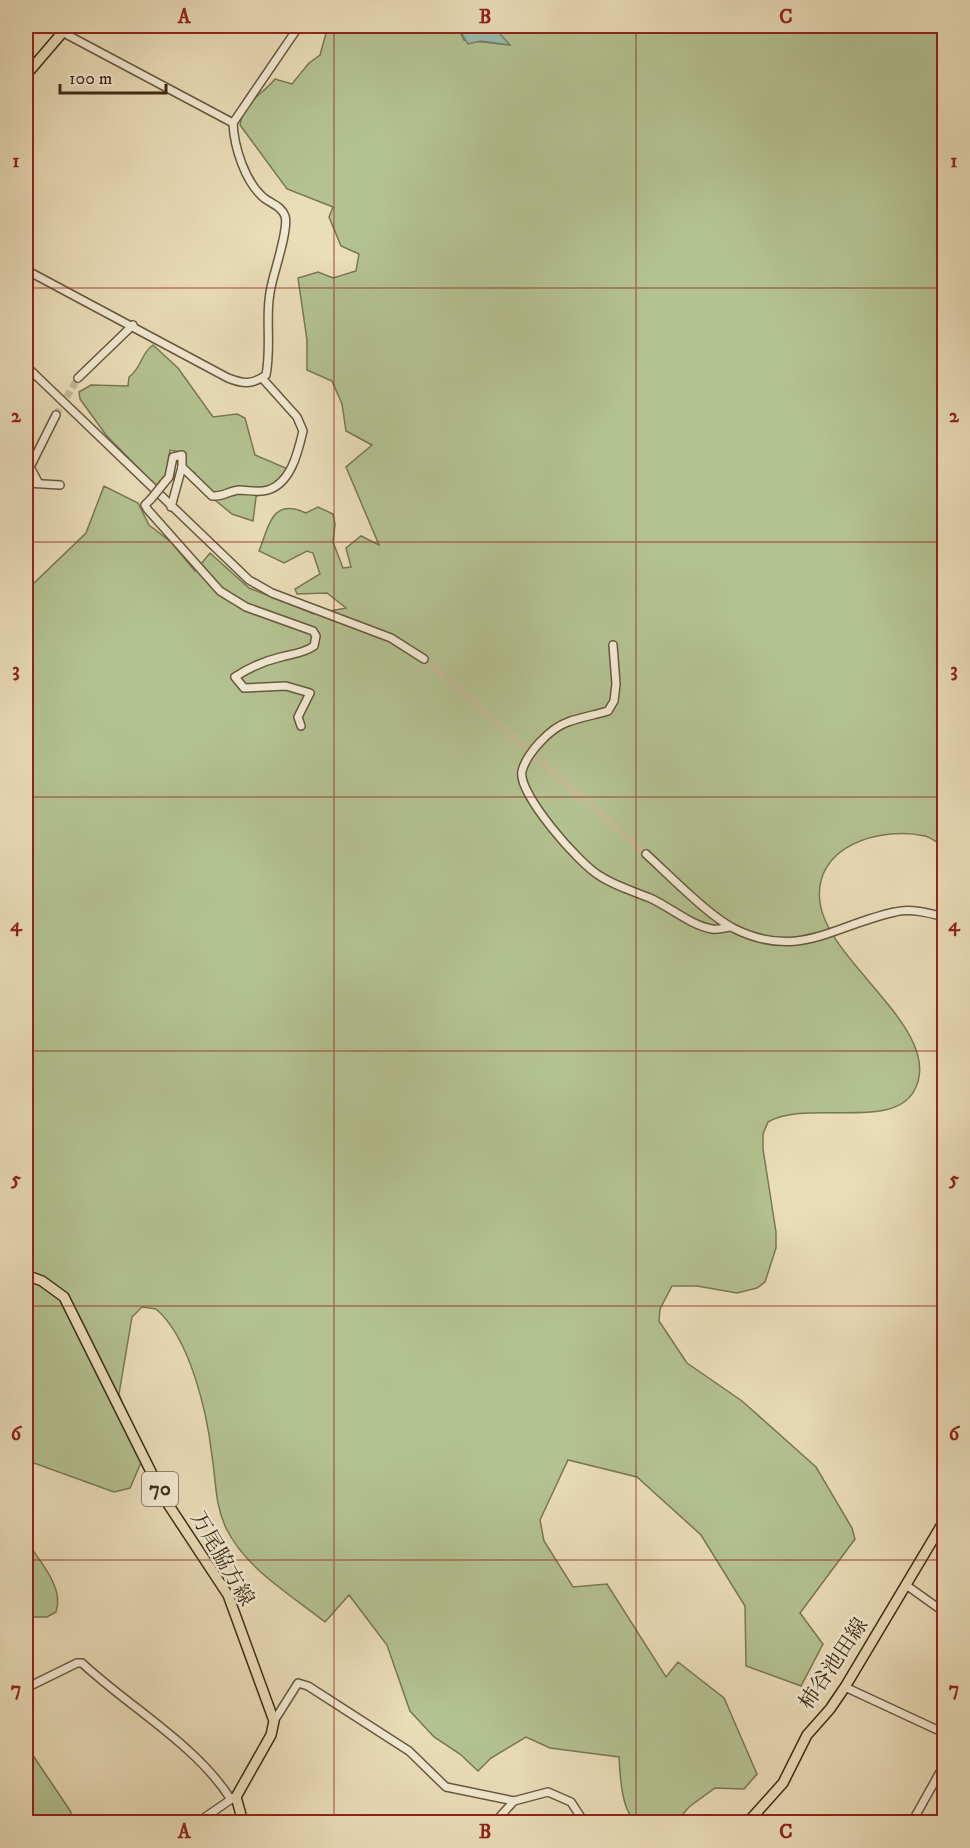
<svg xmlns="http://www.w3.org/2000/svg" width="970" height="1848" font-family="'IM FELL DW Pica','Noto Serif JP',serif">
<rect width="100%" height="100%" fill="#eaddb9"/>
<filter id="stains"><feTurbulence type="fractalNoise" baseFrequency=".00333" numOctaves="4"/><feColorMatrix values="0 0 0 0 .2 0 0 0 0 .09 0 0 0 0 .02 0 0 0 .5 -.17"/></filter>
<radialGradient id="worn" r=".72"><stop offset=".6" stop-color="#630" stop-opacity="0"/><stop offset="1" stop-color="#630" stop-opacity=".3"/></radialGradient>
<!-- green -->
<g fill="#b4c291" stroke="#787754" stroke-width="1.5">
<path d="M 328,26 L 457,26 L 464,40 L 509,45 L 493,26 L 944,26 L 944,847 C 938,843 932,838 925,836 C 880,826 812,846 820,903 C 828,963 947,1032 914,1091 C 892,1131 807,1099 768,1122 L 763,1134 L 763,1149 L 776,1232 L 776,1248 L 765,1282 L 757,1288 L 737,1293 L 697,1286 L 672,1286 L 660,1309 L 659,1321 L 687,1363 L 742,1401 L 816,1467 L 852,1528 L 855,1539 L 800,1613 L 823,1644 L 801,1686 L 746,1666 L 745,1606 L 701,1535 L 637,1477 L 568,1460 L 540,1520 L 544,1541 L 573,1587 L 607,1584 L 666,1677 L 678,1662 L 724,1698 L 757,1774 L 744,1789 L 715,1788 L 689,1807 L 676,1822 C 665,1822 647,1826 637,1821 C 621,1814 620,1772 619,1757 L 550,1748 L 526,1737 L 491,1758 L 478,1771 L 460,1754 L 434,1737 L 410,1711 L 387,1645 L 349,1595 L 325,1622 C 290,1594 246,1569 226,1528 C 215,1505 216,1481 212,1456 C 207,1412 190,1338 156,1309 L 142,1307 L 132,1317 L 119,1394 L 143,1458 L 130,1488 L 114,1492 L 34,1463 L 26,1468 L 26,586 L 34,583 L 86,533 L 104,486 L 138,503 L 149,525 L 171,542 L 195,571 L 210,553 L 249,588 L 314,614 L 346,608 L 327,593 L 297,594 L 295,589 L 320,574 L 313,553 L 307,551 L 284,563 L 259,551 C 269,526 272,497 306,513 L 318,507 L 333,514 L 335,524 L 333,542 L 343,568 L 351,567 L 346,548 L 361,536 L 379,545 L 346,467 L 372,445 L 346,431 L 342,404 L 332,381 L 307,370 L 307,340 L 298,278 L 318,272 L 333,278 L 356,271 L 359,254 L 341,246 L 329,217 L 333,207 L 287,189 L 240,125 C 243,102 261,96 275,79 L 292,84 L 309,63 L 320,55 Z"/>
<path d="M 153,345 L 178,368 L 213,417 L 237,414 L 245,418 L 255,455 L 288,469 L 277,483 L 256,497 L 253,521 L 232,514 L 188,478 L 195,473 L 188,469 L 181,452 L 170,450 L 166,474 L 156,486 L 106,435 L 80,399 L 79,392 L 91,385 L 128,386 L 129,377 C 142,368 140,354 153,345 Z"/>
<path d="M 26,1540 C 38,1560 65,1587 56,1612 L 47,1617 L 26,1617 Z"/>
<path d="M 26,1745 L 71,1812 L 70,1822 L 26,1822 Z"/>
</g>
<!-- water -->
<path fill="#98bbb1" stroke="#748273" stroke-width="1.5" d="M 457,26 L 493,26 L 510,45 L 481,41 L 468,44 Z"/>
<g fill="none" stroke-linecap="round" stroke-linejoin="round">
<!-- minor-tunnel -->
<g stroke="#c7ba98" stroke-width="7" stroke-dasharray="7 3.5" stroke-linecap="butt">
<path d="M 56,415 L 78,378"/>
<path d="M 424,659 L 646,854"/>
</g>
<defs>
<g id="minor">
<path d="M 62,32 L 233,123"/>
<path d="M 26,270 L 228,378 C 243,384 252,385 266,375 C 272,345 264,314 272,283 C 275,269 289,228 285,216 C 281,206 272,204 264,198 C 245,182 234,147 233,123 L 299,26"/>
<path d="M 26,366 L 249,580 L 272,593 L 391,638 L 424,659"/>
<path d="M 78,378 L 133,325"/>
<path d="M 26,466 L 30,467 L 38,482"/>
<path d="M 30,467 L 56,415"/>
<path d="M 182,467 L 212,496 C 222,497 229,491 239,490 C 248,490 259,493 268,490 C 291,483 298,452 303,431 L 297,417 L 262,378"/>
<path d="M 26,483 L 60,485"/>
<path d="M 164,483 L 169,477 L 173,457 L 182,455 L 182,467 L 171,507"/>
<path d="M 151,499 L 145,505 L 148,510 L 220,591 L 246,607 L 313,631 L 316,636 L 314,646 C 304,653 293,654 281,657 C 264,661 250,667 235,677 L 244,688 L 286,686 L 310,693 L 298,717 L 301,726"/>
<path d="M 613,645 L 616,684 L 614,701 L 608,711 C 595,715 581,717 568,722 C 550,728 527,753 522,771 C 517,793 580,865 600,876 C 615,886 633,891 650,898 C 670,907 690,925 712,929 C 718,930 724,928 730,927"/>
<path d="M 646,854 C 668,874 708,915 733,928 C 798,961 834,925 895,912 C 911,908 929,913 944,917"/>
<path d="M 906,1585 L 944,1612"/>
<path d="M 845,1687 L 944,1733"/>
<path d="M 26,1688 L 77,1663 L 82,1663 C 128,1706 196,1745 230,1798"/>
<path d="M 274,1721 L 298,1683 L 308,1686 L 409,1751 L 446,1787 L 514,1801"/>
<path d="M 198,1822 L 233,1798"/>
<path d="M 495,1822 L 514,1801 L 548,1792 L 571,1802 L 584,1822"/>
<path d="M 912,1822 L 944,1765"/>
</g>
<g id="major">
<path d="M 26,75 L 68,26"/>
<path d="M 26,1275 L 42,1281 L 64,1297 L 164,1498 L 228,1595 L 274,1721 L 271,1735 L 236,1797 L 243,1822"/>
<path d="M 748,1822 L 783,1783 L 807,1735 L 830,1709 L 845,1687 L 944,1521"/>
</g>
</defs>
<!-- minor casing -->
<use href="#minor" stroke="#68583f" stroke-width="10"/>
<!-- major casing -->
<use href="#major" stroke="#3d2c16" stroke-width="12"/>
<!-- minor -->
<use href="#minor" stroke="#f1e9d2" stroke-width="7"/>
<!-- major -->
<use href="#major" stroke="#eaddb9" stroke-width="9"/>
<defs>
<path id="minor-bridge" d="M 151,499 L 164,483"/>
</defs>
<!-- minor-bridge casing -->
<use href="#minor-bridge" stroke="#68583f" stroke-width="10" stroke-linecap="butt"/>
<!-- minor-bridge -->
<use href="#minor-bridge" stroke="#f1e9d2" stroke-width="7"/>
</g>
<!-- grid -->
<path fill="none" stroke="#8f2418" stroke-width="1.5" stroke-opacity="0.55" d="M 334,26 L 334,1822M 636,26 L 636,1822M 26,288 L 944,288M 26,542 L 944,542M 26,797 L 944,797M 26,1051 L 944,1051M 26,1306 L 944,1306M 26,1560 L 944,1560"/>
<g text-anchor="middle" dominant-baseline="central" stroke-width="5" stroke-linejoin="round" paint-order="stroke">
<!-- shield labels -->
<rect fill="#f1e9d2" stroke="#73654e" stroke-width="1.5" x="142" y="1472" width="36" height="34" rx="4.5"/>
<g font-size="20" font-weight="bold" fill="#3d2c16">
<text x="160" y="1489">70</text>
</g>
<!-- street labels -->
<g font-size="21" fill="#3d2c16" stroke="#f1e9d2">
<text transform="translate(222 1559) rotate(60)">万尾脇方線</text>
<text transform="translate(834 1664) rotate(-56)">柿谷池田線</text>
</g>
</g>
<!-- margin -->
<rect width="970" height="1848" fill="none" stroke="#eaddb9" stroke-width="66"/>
<!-- scale -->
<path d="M60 84v9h106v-9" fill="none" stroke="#3d2c16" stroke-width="3"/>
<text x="69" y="84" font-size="18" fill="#3d2c16" stroke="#f1e9d2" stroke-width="4.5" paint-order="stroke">100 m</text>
<rect x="33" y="33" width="904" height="1782" fill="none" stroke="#8f2418" stroke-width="2"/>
<g font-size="20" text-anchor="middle" font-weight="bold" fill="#8f2418">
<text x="184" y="23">A</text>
<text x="485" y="23">B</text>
<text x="786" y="23">C</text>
<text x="16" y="167">1</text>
<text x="954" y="167">1</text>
<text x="16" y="422">2</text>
<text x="954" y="422">2</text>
<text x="16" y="676">3</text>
<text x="954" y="676">3</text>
<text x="16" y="931">4</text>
<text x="954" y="931">4</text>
<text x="16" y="1185">5</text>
<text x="954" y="1185">5</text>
<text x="16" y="1440">6</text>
<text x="954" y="1440">6</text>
<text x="16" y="1695">7</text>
<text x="954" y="1695">7</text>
<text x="184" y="1838">A</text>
<text x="485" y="1838">B</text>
<text x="786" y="1838">C</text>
</g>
<rect width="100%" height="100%" filter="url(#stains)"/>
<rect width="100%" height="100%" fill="url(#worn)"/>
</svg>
